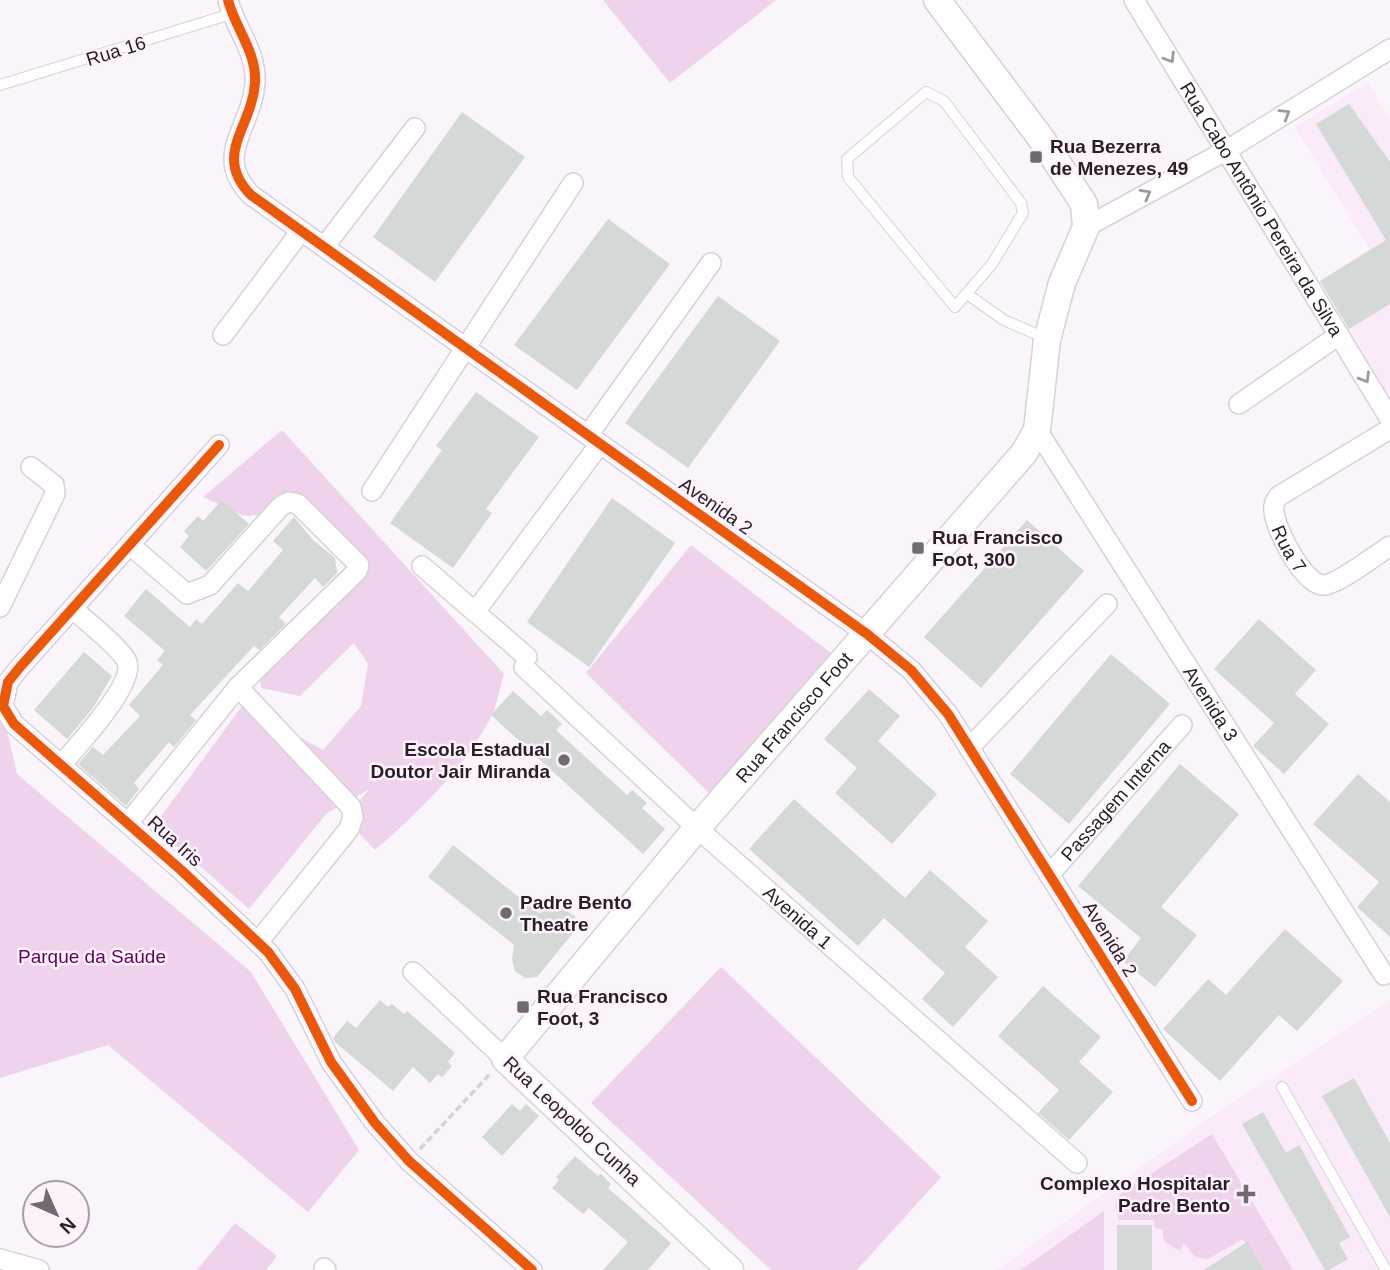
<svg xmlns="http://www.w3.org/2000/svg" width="1390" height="1270" font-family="Arial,sans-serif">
<rect width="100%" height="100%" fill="#faf5fa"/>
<!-- built -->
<g fill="#fbeaf9">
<path d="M 1368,83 L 1390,119 L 1390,391 L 1386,391 L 1319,281 L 1370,250 L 1295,127 Z"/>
<path d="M 1390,1001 L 1390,1270 L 997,1270 L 1208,1119 Z"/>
</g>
<!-- green -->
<g fill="#efd2ec">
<path d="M 603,0 L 776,0 L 670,83 Z"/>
<path d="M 282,430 L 504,674 C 499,689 497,708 489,721 C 461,771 418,813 375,850 L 344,817 L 370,789 L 327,813 L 249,909 L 154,826 L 242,706 L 323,750 L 361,706 L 368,664 L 354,643 L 300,696 L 261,688 L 260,680 L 354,570 L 295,512 L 244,516 L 203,497 Z"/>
<path d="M 691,545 L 832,654 L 710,794 L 586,673 Z"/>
<path d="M 0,699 L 17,774 L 251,972 L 359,1150 L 308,1212 L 108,1045 L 0,1078 Z"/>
<path d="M 721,967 L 941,1177 L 857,1270 L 771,1270 L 591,1103 Z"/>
<path d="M 1212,1134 L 1293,1270 L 1264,1270 L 1243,1239 L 1208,1259 L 1195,1257 L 1184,1243 L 1180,1251 L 1164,1241 L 1162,1229 L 1155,1228 L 1154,1220 L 1119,1220 L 1115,1206 L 1120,1194 Z"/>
<path d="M 1104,1211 L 1104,1270 L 1021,1270 Z"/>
<path d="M 235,1223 L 277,1256 L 266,1270 L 197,1270 Z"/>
</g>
<!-- building -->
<g fill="#d4d8d7">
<path d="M 1349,104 L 1390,162 L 1390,304 L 1349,329 L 1320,281 L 1386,240 L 1316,124 Z"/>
<path d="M 462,112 L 525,157 L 435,282 L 373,237 Z"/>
<path d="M 608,219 L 670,264 L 577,390 L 514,345 Z"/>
<path d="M 718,296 L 780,341 L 688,468 L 625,423 Z"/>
<path d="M 476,392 L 539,437 L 486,509 L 492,513 L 453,568 L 390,523 L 442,450 L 436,446 Z"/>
<path d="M 612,498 L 675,543 L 589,667 L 527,622 Z"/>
<path d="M 222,500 L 249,524 L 206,571 L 180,547 L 189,536 L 184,531 L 198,516 L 203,521 Z"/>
<path d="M 294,517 L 313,540 L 335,558 L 337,573 L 323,587 L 315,578 L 279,617 L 286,624 L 259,650 L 254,646 L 190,715 L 196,720 L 174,747 L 169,742 L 134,783 L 139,789 L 126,806 L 78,764 L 93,747 L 103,755 L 140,716 L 129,705 L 163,665 L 157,660 L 165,651 L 124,616 L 146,589 L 190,627 L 196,619 L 202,624 L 238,583 L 248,591 L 283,550 L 273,541 Z"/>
<path d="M 1027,520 L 1084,571 L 981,688 L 924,637 Z"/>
<path d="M 1259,619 L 1316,670 L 1295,694 L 1329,724 L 1284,774 L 1253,746 L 1274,723 L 1214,669 Z"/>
<path d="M 84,652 L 112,676 L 93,708 L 67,739 L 34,710 Z"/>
<path d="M 1111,654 L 1170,704 L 1069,824 L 1010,774 Z"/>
<path d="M 869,689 L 900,716 L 878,741 L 937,794 L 892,844 L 835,793 L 857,768 L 824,739 Z"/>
<path d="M 513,691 L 541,716 L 547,710 L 562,724 L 556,730 L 627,795 L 632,790 L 647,803 L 642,808 L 665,829 L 643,854 L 491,715 Z"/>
<path d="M 1180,764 L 1239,814 L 1161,907 L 1197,935 L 1155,987 L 1123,961 L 1141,938 L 1078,886 Z"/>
<path d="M 1358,774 L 1390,802 L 1390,937 L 1357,907 L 1379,882 L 1313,824 Z"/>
<path d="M 794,799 L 905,898 L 930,870 L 988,921 L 965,947 L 998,977 L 953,1027 L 922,999 L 945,973 L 884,918 L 858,946 L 749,849 Z"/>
<path d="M 453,845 L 539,913 L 560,907 L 575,916 L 577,928 L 537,977 L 525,978 L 515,971 L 512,960 L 514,945 L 428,877 Z"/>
<path d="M 1285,929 L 1343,981 L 1297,1031 L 1279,1015 L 1220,1081 L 1163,1029 L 1208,979 L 1226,995 Z"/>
<path d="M 1043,986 L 1101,1037 L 1079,1062 L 1113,1092 L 1069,1140 L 1038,1113 L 1059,1090 L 998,1036 Z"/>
<path d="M 380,1000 L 388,1007 L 392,1004 L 404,1014 L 407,1011 L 455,1053 L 448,1062 L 452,1066 L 442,1077 L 438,1074 L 430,1083 L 413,1067 L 393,1091 L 335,1042 L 333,1038 L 347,1021 L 356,1028 Z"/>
<path d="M 1354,1078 L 1390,1143 L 1390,1217 L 1322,1096 Z"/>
<path d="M 512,1104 L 520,1111 L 526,1104 L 539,1116 L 502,1156 L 482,1137 Z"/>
<path d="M 1263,1112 L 1286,1153 L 1299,1145 L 1350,1237 L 1339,1243 L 1348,1259 L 1329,1270 L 1325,1270 L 1242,1124 Z"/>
<path d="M 575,1156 L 598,1176 L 601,1174 L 611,1184 L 608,1188 L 671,1243 L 648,1270 L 603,1270 L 628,1242 L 589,1208 L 583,1214 L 552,1188 L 559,1180 L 556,1177 Z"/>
<rect x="1117" y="1225" width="35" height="45"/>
<path d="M 1247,1242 L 1264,1270 L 1204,1270 Z"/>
</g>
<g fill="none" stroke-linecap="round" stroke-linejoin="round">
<defs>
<g id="lane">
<path d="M 0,85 L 231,14"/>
<path d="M 926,92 L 944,101 L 1021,203 L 1023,213 L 992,264 L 955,307 L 848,177 L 847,159 Z"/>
<path d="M 967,294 L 1004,320 L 1047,339"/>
<path d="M 1282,1087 L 1386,1270"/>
</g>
<g id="street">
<path d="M 228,0 C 235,28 257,52 255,83 C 252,128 212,155 251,195 L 867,634 L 911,670 L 948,714 L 1192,1101"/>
<path id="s1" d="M 1134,0 L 1390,419"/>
<path d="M 1086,227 L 1227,150 L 1390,49"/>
<path d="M 324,247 L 415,128"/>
<path d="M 223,335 L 301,231"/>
<path d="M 1239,404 L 1339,335"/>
<path id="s2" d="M 1390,429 L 1279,496 C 1277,498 1274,503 1274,506 C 1271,524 1304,586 1324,585 C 1338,584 1376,555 1390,546"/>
<path id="s3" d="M 1037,430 L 1384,975"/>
<path d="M 588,435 L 711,263"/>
<path d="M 219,445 L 20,667 L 8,682 L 3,706 L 14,724 L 181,870 L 268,952 L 295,989 L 331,1062 L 375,1123 L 409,1161 L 532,1270"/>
<path d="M 372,491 L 573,183"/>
<path d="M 422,566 L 527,657"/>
<path d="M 0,607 L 55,494 L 54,485 L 31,467"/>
<path d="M 475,612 L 599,445"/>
<path id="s4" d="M 524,667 L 697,828 L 1077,1163"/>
<path d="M 238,687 L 351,807 L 353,817 L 349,829 L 258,942"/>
<path d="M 969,748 L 1107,604"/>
<path d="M 61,765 C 77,746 135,685 127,662 C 122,649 85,620 73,609"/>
<path d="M 128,823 L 238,687 L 357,571 L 359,565 L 298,504 L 289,502 L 281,506 L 210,585 L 187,594 L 130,545"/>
<path id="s5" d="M 1049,875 L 1182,725"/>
<path d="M 413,972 L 505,1059"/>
<path d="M 0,1259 L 39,1270"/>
<path d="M 324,1268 L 326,1270"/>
</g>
<g id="secondary">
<path id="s6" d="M 730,1270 L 505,1059 L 697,828 L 1024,453 L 1037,430 L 1047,340 L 1062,283 L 1086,227 L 1084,204 L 1043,141 L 937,0"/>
</g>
</defs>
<!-- lane casing -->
<use href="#lane" stroke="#d8d1d7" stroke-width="12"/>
<!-- street casing -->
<use href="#street" stroke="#d8d1d7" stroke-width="22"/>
<!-- secondary casing -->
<use href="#secondary" stroke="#d8d1d7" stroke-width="29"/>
<!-- path -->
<path stroke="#d5d2d5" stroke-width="3.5" stroke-dasharray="7 3.5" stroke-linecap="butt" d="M 420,1149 L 489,1075"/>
<!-- lane -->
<use href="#lane" stroke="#fefefe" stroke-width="10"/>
<!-- street -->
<use href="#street" stroke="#fefefe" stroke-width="19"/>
<!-- secondary -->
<use href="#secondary" stroke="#fefefe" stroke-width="26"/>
<defs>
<g id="cycleway">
<path d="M 228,0 C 235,28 257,52 255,83 C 252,128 212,155 251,195 L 867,634 L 911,670 L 948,714 L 1192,1101"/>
<path d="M 219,445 L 20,667 L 8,682 L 3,706 L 14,724 L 181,870 L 268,952 L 295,989 L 331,1062 L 375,1123 L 409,1161 L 532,1270"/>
</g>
</defs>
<!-- cycleway casing -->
<use href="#cycleway" stroke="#fdf2fb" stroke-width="15"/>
<!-- cycleway -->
<use href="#cycleway" stroke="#e8590c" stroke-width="10"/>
</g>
<!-- one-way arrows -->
<defs><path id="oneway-chevron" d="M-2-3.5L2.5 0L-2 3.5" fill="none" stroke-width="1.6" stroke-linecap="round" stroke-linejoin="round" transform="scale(1.75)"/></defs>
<g stroke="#9e999d">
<use href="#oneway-chevron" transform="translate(1170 58) rotate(58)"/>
<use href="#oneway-chevron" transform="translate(1285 114) rotate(-32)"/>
<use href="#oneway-chevron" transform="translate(1146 194) rotate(-29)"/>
<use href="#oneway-chevron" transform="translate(1365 378) rotate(59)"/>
</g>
<!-- markers -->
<g fill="#726971" stroke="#fdf2fb" stroke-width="2.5">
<rect x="1029" y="150" width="14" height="14" rx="3.5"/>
<rect x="911" y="541" width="14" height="14" rx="3.5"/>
<circle cx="564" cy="760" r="7"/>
<circle cx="506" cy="913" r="7"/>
<rect x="516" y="1000" width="14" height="14" rx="3.5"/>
<path d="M1242.5 1183.5h7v7h7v7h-7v7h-7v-7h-7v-7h7z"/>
</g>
<g text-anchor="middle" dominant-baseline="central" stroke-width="5" stroke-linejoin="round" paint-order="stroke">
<!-- street labels -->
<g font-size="19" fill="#281e27" stroke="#fdf2fb">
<text transform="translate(116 51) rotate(-17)">Rua 16</text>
<text stroke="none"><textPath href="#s1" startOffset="245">Rua Cabo Antônio Pereira da Silva</textPath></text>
<text transform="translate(716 506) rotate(35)">Avenida 2</text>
<text stroke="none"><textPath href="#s2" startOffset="187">Rua 7</textPath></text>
<text stroke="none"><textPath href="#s3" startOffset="324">Avenida 3</textPath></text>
<text stroke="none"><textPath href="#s6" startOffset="756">Rua Francisco Foot</textPath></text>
<text stroke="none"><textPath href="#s5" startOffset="100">Passagem Interna</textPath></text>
<text transform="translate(175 841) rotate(42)">Rua Iris</text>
<text stroke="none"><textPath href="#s4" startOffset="371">Avenida 1</textPath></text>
<text transform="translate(1110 939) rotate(58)">Avenida 2</text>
<text transform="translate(572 1121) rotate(43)">Rua Leopoldo Cunha</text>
</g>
<!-- poi labels -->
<g font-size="19" font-weight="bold" fill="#281e27" stroke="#fdf2fb" text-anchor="start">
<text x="1050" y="146">Rua Bezerra<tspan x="1050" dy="22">de Menezes, 49</tspan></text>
<text x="932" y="537">Rua Francisco<tspan x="932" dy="22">Foot, 300</tspan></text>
<text x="550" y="749" text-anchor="end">Escola Estadual<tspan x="550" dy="22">Doutor Jair Miranda</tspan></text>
<text x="520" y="902">Padre Bento<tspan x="520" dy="22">Theatre</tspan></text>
<text x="537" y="996">Rua Francisco<tspan x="537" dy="22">Foot, 3</tspan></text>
<text x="1230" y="1183" text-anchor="end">Complexo Hospitalar<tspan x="1230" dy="22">Padre Bento</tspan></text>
</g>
<!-- park labels -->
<g font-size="19" fill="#62005e" stroke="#fdf2fb">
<text x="92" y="956">Parque da Saúde</text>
</g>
</g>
<!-- north arrow -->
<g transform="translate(56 1214) rotate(135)"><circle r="33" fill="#fdf2fb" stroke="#a89da6" stroke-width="2"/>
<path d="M0-5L12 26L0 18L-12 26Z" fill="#726971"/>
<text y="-10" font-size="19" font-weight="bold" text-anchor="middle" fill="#281e27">N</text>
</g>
</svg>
